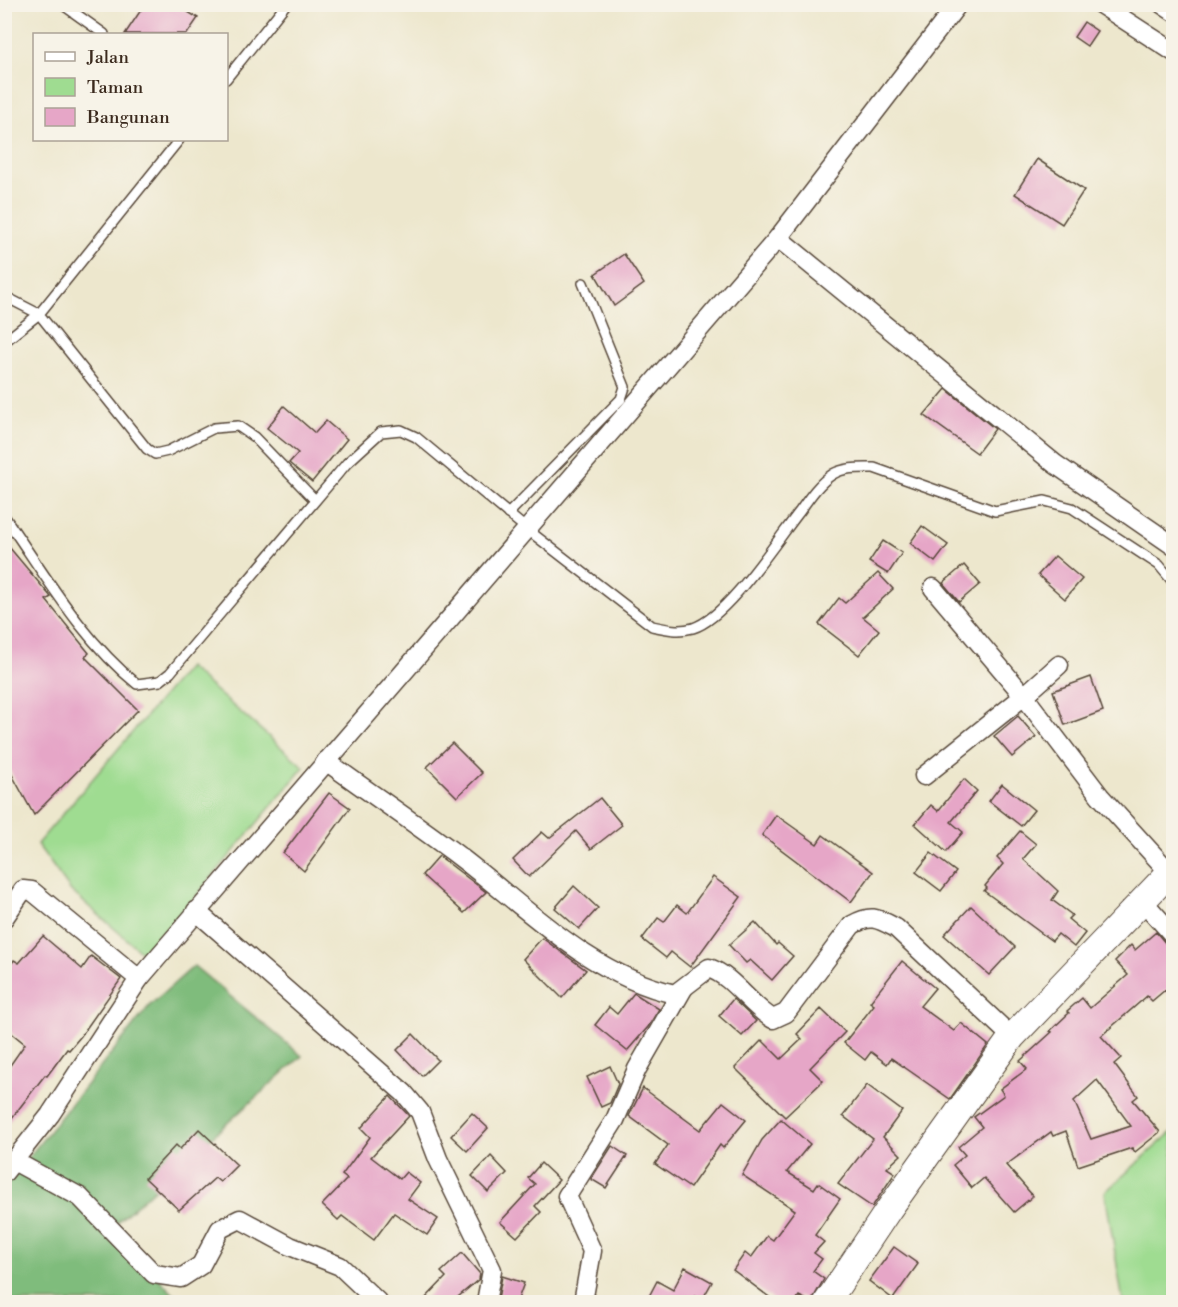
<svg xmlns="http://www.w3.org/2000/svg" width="1178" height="1307" font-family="'Libre Bodoni',serif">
<rect width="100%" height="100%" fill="#f7f3e8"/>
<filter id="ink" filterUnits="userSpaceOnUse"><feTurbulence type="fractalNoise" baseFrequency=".0167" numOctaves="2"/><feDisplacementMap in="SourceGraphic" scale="12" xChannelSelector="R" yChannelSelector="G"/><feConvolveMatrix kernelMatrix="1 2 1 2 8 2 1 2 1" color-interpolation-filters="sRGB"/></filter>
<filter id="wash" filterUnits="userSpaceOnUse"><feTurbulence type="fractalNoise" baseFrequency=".008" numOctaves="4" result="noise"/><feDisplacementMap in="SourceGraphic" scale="24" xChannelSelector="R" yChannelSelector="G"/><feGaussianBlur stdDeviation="1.35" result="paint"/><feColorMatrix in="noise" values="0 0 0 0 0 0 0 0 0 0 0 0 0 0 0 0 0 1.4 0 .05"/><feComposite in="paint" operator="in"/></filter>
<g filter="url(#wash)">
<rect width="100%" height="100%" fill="#ede7cd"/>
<!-- green -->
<g fill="#9fdc91" stroke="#6d8358" stroke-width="1.5">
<path d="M 188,667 L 304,767 L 146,956 L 71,891 L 37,844 Z"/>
<path d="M 1173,1131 L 1173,1302 L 1123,1302 L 1105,1192 Z"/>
</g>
<!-- forest -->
<path fill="#7fbc7b" stroke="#5d734c" stroke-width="1.5" d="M 194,966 L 302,1056 L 111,1228 L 181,1302 L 5,1302 L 4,1188 L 150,1005 Z"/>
<g id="blocks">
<!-- building -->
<g fill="#e6a6c7" fill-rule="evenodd">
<path d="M 145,4 L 175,4 L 198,18 L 187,34 L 125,34 Z"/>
<path d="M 1084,22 L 1097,31 L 1087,46 L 1074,37 Z"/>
<path d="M 1037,159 L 1084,190 L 1062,224 L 1015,194 Z"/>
<path d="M 624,254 L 644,284 L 614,306 L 595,274 Z"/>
<path d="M 946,389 L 995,429 L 977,453 L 924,415 Z"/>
<path d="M 284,406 L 315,433 L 326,421 L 347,439 L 312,482 L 289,463 L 298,453 L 267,428 Z"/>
<path d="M 922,526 L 948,545 L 935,562 L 910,543 Z"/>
<path d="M 4,541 L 51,597 L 46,600 L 89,653 L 85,657 L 138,710 L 34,815 L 4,760 Z"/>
<path d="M 883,541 L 902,553 L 888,574 L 869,562 Z"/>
<path d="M 1055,556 L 1082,579 L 1065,599 L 1038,575 Z"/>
<path d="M 964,565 L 980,584 L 959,602 L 943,583 Z"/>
<path d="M 878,573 L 893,589 L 863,617 L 879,630 L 859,655 L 819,624 L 839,598 L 845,603 Z"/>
<path d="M 1091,677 L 1103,711 L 1065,725 L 1053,691 Z"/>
<path d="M 1018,716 L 1036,737 L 1012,757 L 994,736 Z"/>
<path d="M 452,743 L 482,773 L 457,797 L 427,767 Z"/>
<path d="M 964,779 L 977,791 L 951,822 L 963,832 L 946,852 L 915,824 L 931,805 L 938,811 Z"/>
<path d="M 1002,784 L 1034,810 L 1021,826 L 989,801 Z"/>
<path d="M 329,793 L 350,808 L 304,871 L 283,853 Z"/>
<path d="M 600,798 L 622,825 L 591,849 L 576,831 L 529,877 L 513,860 L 542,832 L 549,838 Z"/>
<path d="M 776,815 L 817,844 L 823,835 L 873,872 L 851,902 L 762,835 Z"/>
<path d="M 1020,831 L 1036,844 L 1023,859 L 1058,891 L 1052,900 L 1072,915 L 1068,919 L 1085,933 L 1074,947 L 1058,934 L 1052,941 L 984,891 L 987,888 L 985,886 L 1003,864 L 997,858 Z"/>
<path d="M 931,853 L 956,872 L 941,891 L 916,872 Z"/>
<path d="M 439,856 L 486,892 L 464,913 L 422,875 Z"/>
<path d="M 713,877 L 741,897 L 690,967 L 671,952 L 666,958 L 642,939 L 658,918 L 664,922 L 677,905 L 687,913 Z"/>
<path d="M 574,886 L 598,908 L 579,929 L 555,908 Z"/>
<path d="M 971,906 L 1015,947 L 989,975 L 944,935 Z"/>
<path d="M 755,922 L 776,945 L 778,943 L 793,956 L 772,980 L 750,960 L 746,963 L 729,945 Z"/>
<path d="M 1156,932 L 1166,944 L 1173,947 L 1173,1000 L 1165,990 L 1152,1001 L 1147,996 L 1101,1036 L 1121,1058 L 1114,1064 L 1138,1096 L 1133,1100 L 1160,1132 L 1135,1152 L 1132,1148 L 1078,1166 L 1066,1131 L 1053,1136 L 1051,1132 L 1006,1165 L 1033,1196 L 1014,1212 L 984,1178 L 972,1188 L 953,1165 L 965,1155 L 958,1147 L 982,1127 L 974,1117 L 1004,1095 L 1000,1089 L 1027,1069 L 1020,1061 L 1052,1032 L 1050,1031 L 1069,1013 L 1067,1011 L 1082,998 L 1090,1008 L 1128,975 L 1115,961 L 1131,945 L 1135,950 ZM 1097,1080 L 1131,1126 L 1091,1139 L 1074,1101 Z"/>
<path d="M 43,936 L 82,969 L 91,956 L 121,979 L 81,1036 L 69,1050 L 67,1049 L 47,1076 L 45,1075 L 4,1128 L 4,1074 L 25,1044 L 4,1027 L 4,974 L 14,960 L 19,963 Z"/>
<path d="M 542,938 L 586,970 L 562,998 L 523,959 Z"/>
<path d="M 902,961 L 935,988 L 920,1006 L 954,1031 L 961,1023 L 988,1045 L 950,1099 L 891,1058 L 887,1064 L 871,1052 L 865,1060 L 844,1043 L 874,1005 L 870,1002 Z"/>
<path d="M 634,993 L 659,1009 L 648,1027 L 627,1051 L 595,1025 L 609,1007 L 617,1014 Z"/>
<path d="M 733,999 L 756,1021 L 742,1036 L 719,1016 Z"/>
<path d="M 821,1009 L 845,1032 L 810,1068 L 823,1081 L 785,1117 L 735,1068 L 762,1040 L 781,1059 L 802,1039 L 797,1034 Z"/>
<path d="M 413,1034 L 438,1060 L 422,1076 L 397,1050 Z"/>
<path d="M 610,1066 L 618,1084 L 610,1103 L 601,1107 L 587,1077 Z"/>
<path d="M 867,1085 L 902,1111 L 883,1137 L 901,1155 L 887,1168 L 895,1173 L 872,1207 L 838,1184 L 873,1139 L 843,1116 Z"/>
<path d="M 643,1088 L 700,1130 L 723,1102 L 746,1120 L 723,1148 L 720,1145 L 690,1188 L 655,1164 L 668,1145 L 629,1116 Z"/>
<path d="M 390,1096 L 409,1116 L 371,1157 L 400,1179 L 406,1172 L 420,1183 L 408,1199 L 438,1219 L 427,1235 L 394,1213 L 374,1240 L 342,1216 L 338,1220 L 322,1205 L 347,1179 L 342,1175 L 370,1137 L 361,1128 Z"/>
<path d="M 472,1113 L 488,1128 L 467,1151 L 451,1136 Z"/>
<path d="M 781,1119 L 810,1144 L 787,1172 L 814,1189 L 818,1183 L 840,1199 L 815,1235 L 824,1242 L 814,1253 L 822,1259 L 813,1271 L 824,1279 L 811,1302 L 799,1296 L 795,1302 L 776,1302 L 733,1270 L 745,1253 L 751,1258 L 767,1236 L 773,1240 L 795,1210 L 742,1175 L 762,1140 Z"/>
<path d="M 199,1129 L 237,1165 L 220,1182 L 215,1178 L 179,1210 L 145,1178 L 176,1145 L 180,1149 Z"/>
<path d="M 612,1146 L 627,1156 L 606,1188 L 591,1179 Z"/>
<path d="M 491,1156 L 507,1173 L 488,1192 L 472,1176 Z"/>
<path d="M 541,1163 L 559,1180 L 535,1206 L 541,1212 L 517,1237 L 500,1222 L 535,1184 L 528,1178 Z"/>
<path d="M 894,1247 L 918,1264 L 893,1299 L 869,1281 Z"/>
<path d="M 462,1253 L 480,1274 L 479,1279 L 452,1302 L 422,1302 L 446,1277 L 441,1272 Z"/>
<path d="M 685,1267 L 712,1282 L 702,1300 L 695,1296 L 693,1300 L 697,1302 L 646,1302 L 657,1281 L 673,1290 Z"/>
<path d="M 502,1276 L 524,1283 L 517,1302 L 498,1299 Z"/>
</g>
</g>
</g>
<g filter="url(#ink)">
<use href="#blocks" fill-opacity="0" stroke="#564638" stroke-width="1.5"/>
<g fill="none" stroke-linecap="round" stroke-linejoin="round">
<defs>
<g id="service">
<path d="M 62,4 L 104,34"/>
<path d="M 226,79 L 286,4"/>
<path d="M 179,140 L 39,314 L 147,449 L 155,454 L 168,451 L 214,428 L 238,426 L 254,437 L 315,500"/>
<path d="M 4,296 L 39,314 L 4,342"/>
<path d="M 508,514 L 621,399 L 625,387 L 583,283"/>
<path d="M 4,516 C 44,573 82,640 137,684 L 160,681 L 170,673 L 347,463 L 381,432 L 401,430 L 416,437 L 528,530 L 652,626 C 666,629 679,632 693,628 C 727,618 777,540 800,511 C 809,498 819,483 833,474 C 845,467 860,468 874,468 L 995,511 L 1045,501 L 1072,508 L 1159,565 L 1174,583"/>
</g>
<g id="minor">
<path d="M 1100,4 L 1174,52"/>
<path d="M 1162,4 L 1174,12"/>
<path d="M 778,238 L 1055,464 L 1174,546"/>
<path d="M 933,588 L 1024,696 L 1100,796 L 1169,872"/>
<path d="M 326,761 C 370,793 416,824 460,857 C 527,908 590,975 675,994 L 709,968 C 734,977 750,1006 773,1019 L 786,1013 L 852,925 C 871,914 877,918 896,928 L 1012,1037"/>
<path d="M 924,776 L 1024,696 L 1059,665"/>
<path d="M 1142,900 L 1174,936"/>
<path d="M 196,911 L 404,1093 L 420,1112 L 438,1159 L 492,1270 L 486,1302"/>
<path d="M 4,918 L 23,890 L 32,891 L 139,979"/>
<path d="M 14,1161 L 80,1197 L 154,1274 L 181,1278 L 201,1265 L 220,1229 L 240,1219 L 290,1246 L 340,1266 L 378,1302"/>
<path d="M 4,1173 L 50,1115 L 139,979 L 778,238 L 958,4"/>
<path d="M 583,1302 L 592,1251 L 567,1196 L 615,1120 L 637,1069 L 683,989"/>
</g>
<path id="secondary" d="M 827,1302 L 889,1209 L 1012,1037 L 1174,868"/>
</defs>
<!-- service casing -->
<use href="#service" stroke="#564638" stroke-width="12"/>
<!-- minor casing -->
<use href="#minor" stroke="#564638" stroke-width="21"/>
<!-- secondary casing -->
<use href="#secondary" stroke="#564638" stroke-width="28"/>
<!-- service -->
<use href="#service" stroke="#fff" stroke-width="9"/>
<!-- minor -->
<use href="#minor" stroke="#fff" stroke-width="18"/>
<!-- secondary -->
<use href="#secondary" stroke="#fff" stroke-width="26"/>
</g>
</g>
<!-- margin -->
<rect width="1178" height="1307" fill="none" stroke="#f7f3e8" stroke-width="24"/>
<!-- legend -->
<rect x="33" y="33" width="195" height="108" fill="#f7f3e8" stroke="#aca397" stroke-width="1.5"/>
<rect x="45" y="52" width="30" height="9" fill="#ffffff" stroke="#aca397" stroke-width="1.5"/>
<text x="87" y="63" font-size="18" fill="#3b2a1e">Jalan</text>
<rect x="45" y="78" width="30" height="18" fill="#9fdc91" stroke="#aca397" stroke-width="1.5"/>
<text x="87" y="93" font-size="18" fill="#3b2a1e">Taman</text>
<rect x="45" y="108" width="30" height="18" fill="#e6a6c7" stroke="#aca397" stroke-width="1.5"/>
<text x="87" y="123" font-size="18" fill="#3b2a1e">Bangunan</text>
</svg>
